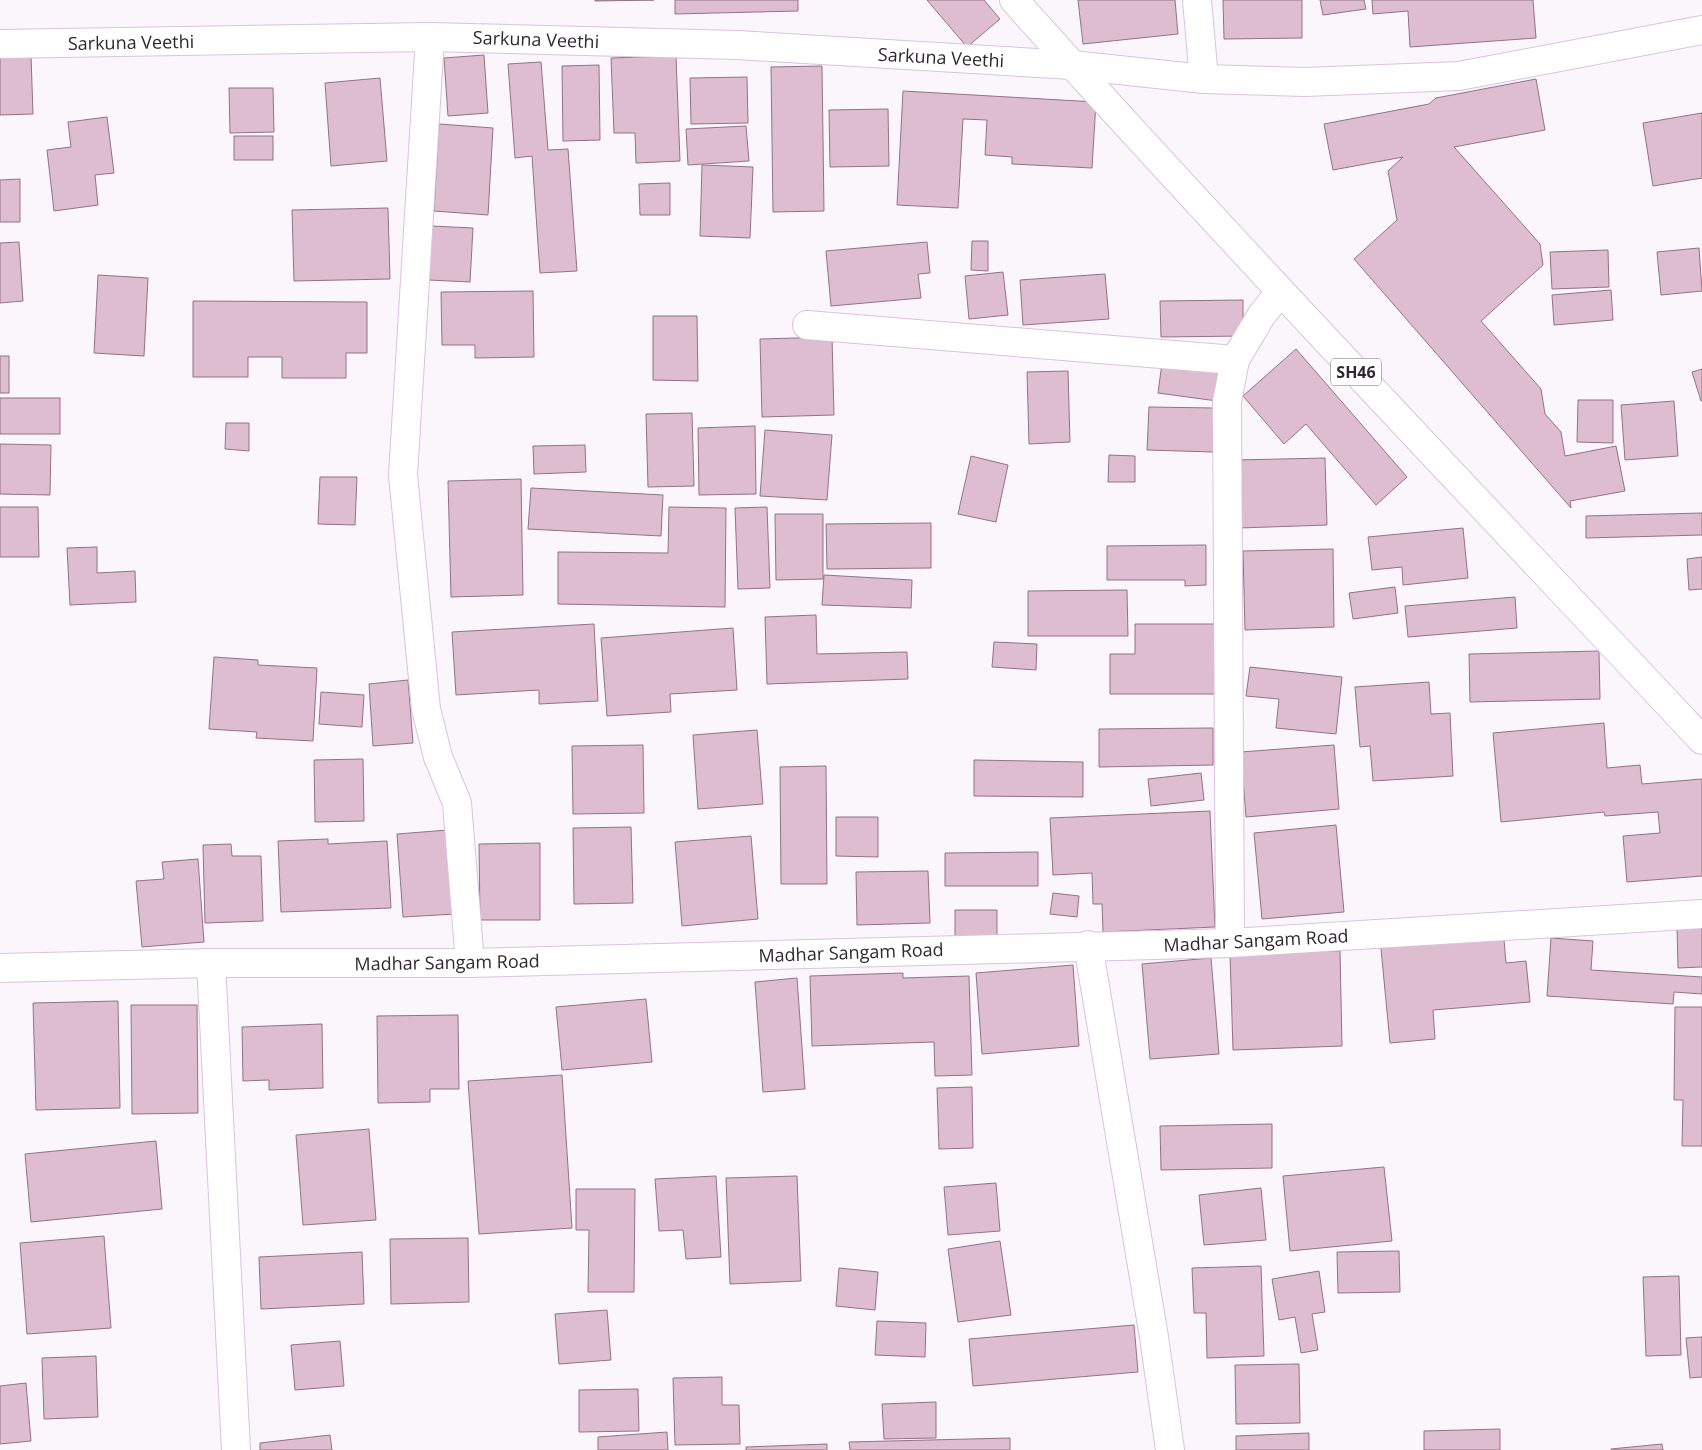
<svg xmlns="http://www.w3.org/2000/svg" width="1702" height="1450" font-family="'Open Sans',sans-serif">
<rect width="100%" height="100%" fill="#fbf6fc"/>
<!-- building -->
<g fill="#dfbdd0" stroke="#937285">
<path d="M 595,0 L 654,0 L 595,1 Z"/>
<path d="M 675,0 L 798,0 L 798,11 L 675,14 Z"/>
<path d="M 927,0 L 984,0 L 1000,19 L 967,47 Z"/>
<path d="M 1078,0 L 1175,0 L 1178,34 L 1083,44 Z"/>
<path d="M 1223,0 L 1302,0 L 1302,38 L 1224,39 Z"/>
<path d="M 1320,0 L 1364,0 L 1366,9 L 1323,15 Z"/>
<path d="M 1372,0 L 1533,0 L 1536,38 L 1410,47 L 1408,11 L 1373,14 Z"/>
<path d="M 484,55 L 488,113 L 448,116 L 444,58 Z"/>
<path d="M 31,56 L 33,114 L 0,115 L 0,57 Z"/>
<path d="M 676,56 L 680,161 L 636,163 L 635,133 L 614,133 L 611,58 Z"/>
<path d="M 541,62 L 548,150 L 568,149 L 577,271 L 540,273 L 532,156 L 515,158 L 508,64 Z"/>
<path d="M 599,65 L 600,140 L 563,141 L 562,66 Z"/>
<path d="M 822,66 L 824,211 L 773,212 L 771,67 Z"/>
<path d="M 747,77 L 748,123 L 691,124 L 690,78 Z"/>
<path d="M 380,78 L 387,161 L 331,166 L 325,83 Z"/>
<path d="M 1536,79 L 1545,130 L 1454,147 L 1540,244 L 1543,265 L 1481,321 L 1541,389 L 1545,414 L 1561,432 L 1565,456 L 1616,446 L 1625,491 L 1570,501 L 1571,508 L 1354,259 L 1397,220 L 1388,171 L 1403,157 L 1333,170 L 1324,124 L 1429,104 L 1436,98 Z"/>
<path d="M 229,88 L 273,88 L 274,132 L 230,133 Z"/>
<path d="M 903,91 L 1096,102 L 1092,168 L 1012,164 L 1012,157 L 985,155 L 987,120 L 963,119 L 958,208 L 897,205 Z"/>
<path d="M 888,109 L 889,166 L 830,167 L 829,110 Z"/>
<path d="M 1702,113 L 1702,178 L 1653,186 L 1643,123 Z"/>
<path d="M 107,117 L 114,173 L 95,175 L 98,205 L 54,211 L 47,150 L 71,147 L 68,122 Z"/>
<path d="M 439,124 L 493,128 L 488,215 L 434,211 Z"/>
<path d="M 746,126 L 749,161 L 688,165 L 686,129 Z"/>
<rect x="234" y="136" width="39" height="24"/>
<path d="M 702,165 L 753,167 L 750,238 L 700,236 Z"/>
<path d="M 20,179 L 20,222 L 0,222 L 0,180 Z"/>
<path d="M 670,183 L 670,215 L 640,215 L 639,184 Z"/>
<path d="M 388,208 L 390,279 L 294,281 L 292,210 Z"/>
<path d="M 431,226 L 473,228 L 470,282 L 429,280 Z"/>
<path d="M 972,241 L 988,241 L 988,271 L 971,270 Z"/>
<path d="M 19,242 L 23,301 L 0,303 L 0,243 Z"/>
<path d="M 927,242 L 930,273 L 918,274 L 921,298 L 831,306 L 826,251 Z"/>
<path d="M 1699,248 L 1702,291 L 1661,295 L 1657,252 Z"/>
<path d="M 1608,250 L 1609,287 L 1552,289 L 1550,252 Z"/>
<path d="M 1003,272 L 1008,315 L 969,319 L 965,276 Z"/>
<path d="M 1105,274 L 1109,319 L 1023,325 L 1020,280 Z"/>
<path d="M 98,275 L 148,278 L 144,356 L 94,353 Z"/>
<path d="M 1611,290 L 1613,320 L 1554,325 L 1552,295 Z"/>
<path d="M 533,291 L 534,357 L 475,358 L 475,345 L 442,345 L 441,292 Z"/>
<path d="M 1243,300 L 1243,336 L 1161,337 L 1160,301 Z"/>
<path d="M 193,301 L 367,302 L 367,353 L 346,353 L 346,378 L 282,378 L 282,357 L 248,357 L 248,377 L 193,377 Z"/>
<path d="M 653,316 L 697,316 L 698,381 L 653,380 Z"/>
<path d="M 832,337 L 834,415 L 762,417 L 760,339 Z"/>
<path d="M 1296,349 L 1407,477 L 1376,505 L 1306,424 L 1284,444 L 1243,396 Z"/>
<rect x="0" y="356" width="9" height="37"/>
<path d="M 1162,363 L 1221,372 L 1217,401 L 1158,393 Z"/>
<path d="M 1702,369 L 1702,401 L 1701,401 L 1692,372 Z"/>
<path d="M 1068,371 L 1070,442 L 1029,444 L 1027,372 Z"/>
<rect x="0" y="398" width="60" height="36"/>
<path d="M 1578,400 L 1613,400 L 1613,443 L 1577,442 Z"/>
<path d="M 1674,401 L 1678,456 L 1625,460 L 1621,405 Z"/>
<path d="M 1149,407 L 1214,408 L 1213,452 L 1147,450 Z"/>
<path d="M 692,413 L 694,486 L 648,487 L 646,414 Z"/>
<path d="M 226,423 L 249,423 L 249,451 L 225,449 Z"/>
<path d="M 755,426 L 756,494 L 699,495 L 698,428 Z"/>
<path d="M 765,430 L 832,435 L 827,500 L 760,496 Z"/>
<path d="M 0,444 L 51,445 L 50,495 L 0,494 Z"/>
<path d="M 585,445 L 586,472 L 534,474 L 533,446 Z"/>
<path d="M 1109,455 L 1135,456 L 1135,482 L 1108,482 Z"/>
<path d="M 971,456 L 1008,465 L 996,522 L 958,514 Z"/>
<path d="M 1325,458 L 1327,525 L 1239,528 L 1236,460 Z"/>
<path d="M 320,477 L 357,477 L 355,525 L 318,524 Z"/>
<path d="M 521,479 L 523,595 L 451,597 L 448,481 Z"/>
<path d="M 531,488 L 663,495 L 661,536 L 528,529 Z"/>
<path d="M 0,507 L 38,507 L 39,557 L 0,557 Z"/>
<path d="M 669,507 L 726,508 L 725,607 L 558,604 L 558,552 L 668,553 Z"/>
<path d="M 767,507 L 770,588 L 738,589 L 735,508 Z"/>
<path d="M 1702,513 L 1702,535 L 1586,538 L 1586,516 Z"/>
<path d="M 775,514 L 823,514 L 823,579 L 776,580 Z"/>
<path d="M 931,523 L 931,568 L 827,569 L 826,524 Z"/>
<path d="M 1463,528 L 1468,578 L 1403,585 L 1402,567 L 1372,570 L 1368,537 Z"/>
<path d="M 1206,545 L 1206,585 L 1185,586 L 1185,580 L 1107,580 L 1107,546 Z"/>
<path d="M 97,547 L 97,573 L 135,571 L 136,602 L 70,605 L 67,548 Z"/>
<path d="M 1333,549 L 1334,627 L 1245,630 L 1243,551 Z"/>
<path d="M 1702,557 L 1702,589 L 1689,590 L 1687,559 Z"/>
<path d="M 824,575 L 912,580 L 911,608 L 822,605 Z"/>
<path d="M 1395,587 L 1398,613 L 1353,619 L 1349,593 Z"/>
<path d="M 1127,590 L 1128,636 L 1028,636 L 1028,591 Z"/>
<path d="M 1515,597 L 1517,628 L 1408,637 L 1405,606 Z"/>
<path d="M 816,615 L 817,654 L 907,652 L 908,679 L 767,684 L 765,617 Z"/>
<path d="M 594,624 L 598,701 L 539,704 L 539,690 L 456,695 L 452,632 Z"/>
<path d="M 1135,624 L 1217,624 L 1217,694 L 1110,694 L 1110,654 L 1135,654 Z"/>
<path d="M 733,628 L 737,690 L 670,694 L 671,712 L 607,716 L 601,638 Z"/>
<path d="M 994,642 L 1037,644 L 1036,670 L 992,667 Z"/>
<path d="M 1599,651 L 1600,699 L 1470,702 L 1469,654 Z"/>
<path d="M 214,657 L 258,660 L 258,665 L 317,668 L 313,741 L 256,738 L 257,732 L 209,729 Z"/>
<path d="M 1250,667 L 1342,677 L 1336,734 L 1276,728 L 1279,699 L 1246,696 Z"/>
<path d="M 408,680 L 413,743 L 373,746 L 369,684 Z"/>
<path d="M 1429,682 L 1431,714 L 1450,713 L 1453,776 L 1373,781 L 1370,746 L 1360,747 L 1355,687 Z"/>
<path d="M 321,692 L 364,695 L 362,727 L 319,724 Z"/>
<path d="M 1604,723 L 1607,768 L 1640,765 L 1642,784 L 1702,779 L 1702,876 L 1627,882 L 1623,836 L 1660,833 L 1658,812 L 1605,816 L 1604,812 L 1501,822 L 1493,733 Z"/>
<path d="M 1213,728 L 1213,765 L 1099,767 L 1099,729 Z"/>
<path d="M 757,730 L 763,804 L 698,809 L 693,735 Z"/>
<path d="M 643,745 L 644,813 L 573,814 L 572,746 Z"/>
<path d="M 1334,745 L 1339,809 L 1246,817 L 1241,752 Z"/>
<path d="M 363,759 L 364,821 L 315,822 L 314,760 Z"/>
<path d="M 974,760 L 1083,762 L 1083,797 L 974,796 Z"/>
<path d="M 826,766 L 827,884 L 781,884 L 780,767 Z"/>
<path d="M 1201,773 L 1204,800 L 1151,806 L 1148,779 Z"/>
<path d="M 1210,811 L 1215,927 L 1103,932 L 1102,904 L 1093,904 L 1092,873 L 1053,875 L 1050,818 Z"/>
<path d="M 836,817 L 878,817 L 878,857 L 836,856 Z"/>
<path d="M 1336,825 L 1344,912 L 1262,919 L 1254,833 Z"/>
<path d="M 631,827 L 633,903 L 574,904 L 573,828 Z"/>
<path d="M 448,830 L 455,914 L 403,917 L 397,834 Z"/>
<path d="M 751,836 L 758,919 L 682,926 L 675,842 Z"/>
<path d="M 328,839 L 328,844 L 387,841 L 391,908 L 281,912 L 278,841 Z"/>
<path d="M 540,843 L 540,920 L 480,920 L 479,844 Z"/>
<path d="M 231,844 L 232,856 L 261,856 L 263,921 L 205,923 L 203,845 Z"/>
<path d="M 1038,852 L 1038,886 L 945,886 L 945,853 Z"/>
<path d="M 198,859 L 204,942 L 142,947 L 136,881 L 164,879 L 162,862 Z"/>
<path d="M 928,871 L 930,923 L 857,925 L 856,872 Z"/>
<path d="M 1053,893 L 1079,896 L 1077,917 L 1050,914 Z"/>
<path d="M 955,910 L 997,910 L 997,938 L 955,937 Z"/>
<path d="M 1677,926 L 1702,926 L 1702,967 L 1678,968 Z"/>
<path d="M 1503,928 L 1506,963 L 1526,961 L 1530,1002 L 1433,1010 L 1435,1039 L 1390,1043 L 1380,938 Z"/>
<path d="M 1551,938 L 1593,941 L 1591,970 L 1702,977 L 1702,994 L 1674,992 L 1673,1004 L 1547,996 Z"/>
<path d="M 1340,951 L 1342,1046 L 1233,1050 L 1230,954 Z"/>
<path d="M 1211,958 L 1219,1054 L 1150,1059 L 1142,964 Z"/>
<path d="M 1073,965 L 1079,1046 L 982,1054 L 976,973 Z"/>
<path d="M 903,973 L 903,978 L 969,976 L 972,1075 L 935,1076 L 934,1042 L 812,1046 L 810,976 Z"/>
<path d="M 797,978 L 805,1089 L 763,1092 L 755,982 Z"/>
<path d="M 646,999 L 652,1062 L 562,1070 L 556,1007 Z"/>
<path d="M 118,1001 L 120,1108 L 36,1110 L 33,1003 Z"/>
<path d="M 131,1005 L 197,1005 L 198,1113 L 132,1114 Z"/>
<path d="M 1675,1007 L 1702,1007 L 1702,1146 L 1682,1146 L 1683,1100 L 1674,1100 Z"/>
<path d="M 458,1015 L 459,1089 L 430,1089 L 430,1102 L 378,1103 L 377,1016 Z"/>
<path d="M 322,1024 L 323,1088 L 269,1090 L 269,1080 L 243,1081 L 242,1027 Z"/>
<path d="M 562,1075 L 572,1228 L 479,1234 L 468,1081 Z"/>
<path d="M 972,1087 L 973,1148 L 939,1149 L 937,1088 Z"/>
<path d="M 1272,1124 L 1272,1168 L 1161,1170 L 1160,1126 Z"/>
<path d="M 369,1129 L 376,1220 L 303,1225 L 296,1135 Z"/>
<path d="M 156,1141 L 162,1209 L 31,1222 L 25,1154 Z"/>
<path d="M 1384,1167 L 1392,1241 L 1290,1251 L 1283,1176 Z"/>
<path d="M 716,1176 L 721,1257 L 686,1259 L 683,1230 L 659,1231 L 655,1179 Z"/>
<path d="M 797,1176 L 801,1281 L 730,1284 L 726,1178 Z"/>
<path d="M 996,1183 L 1000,1231 L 948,1235 L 944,1187 Z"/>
<path d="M 1261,1188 L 1266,1240 L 1204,1245 L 1199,1195 Z"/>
<path d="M 576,1189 L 635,1189 L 634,1292 L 588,1292 L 589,1230 L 576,1230 Z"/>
<path d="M 104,1236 L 111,1328 L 27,1334 L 20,1243 Z"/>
<path d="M 468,1238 L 469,1302 L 391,1304 L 390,1239 Z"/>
<path d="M 1000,1241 L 1011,1315 L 958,1322 L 948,1249 Z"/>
<path d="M 1399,1251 L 1400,1292 L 1338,1293 L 1337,1252 Z"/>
<path d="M 362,1252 L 364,1304 L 261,1309 L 259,1257 Z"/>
<path d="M 1261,1266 L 1264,1356 L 1207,1358 L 1206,1313 L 1194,1313 L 1192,1268 Z"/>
<path d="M 839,1268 L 878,1272 L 875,1310 L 836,1306 Z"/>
<path d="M 1319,1271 L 1325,1312 L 1312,1314 L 1318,1350 L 1301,1353 L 1295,1317 L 1279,1320 L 1272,1279 Z"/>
<path d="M 1679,1276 L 1681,1355 L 1646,1356 L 1643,1277 Z"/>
<path d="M 607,1310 L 611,1360 L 559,1364 L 555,1314 Z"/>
<path d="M 877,1321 L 926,1323 L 925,1357 L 875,1355 Z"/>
<path d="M 1134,1325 L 1138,1372 L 973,1386 L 969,1339 Z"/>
<path d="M 1702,1337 L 1702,1377 L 1690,1378 L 1686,1338 Z"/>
<path d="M 340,1341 L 344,1386 L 295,1390 L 291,1345 Z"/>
<path d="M 96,1356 L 98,1417 L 44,1419 L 42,1358 Z"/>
<path d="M 1299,1364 L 1300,1423 L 1236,1424 L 1235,1365 Z"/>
<path d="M 722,1377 L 722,1405 L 739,1405 L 740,1444 L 675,1445 L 673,1378 Z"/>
<path d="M 26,1383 L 31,1441 L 0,1444 L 0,1386 Z"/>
<path d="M 638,1389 L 639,1431 L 579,1432 L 579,1390 Z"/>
<path d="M 936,1402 L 936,1438 L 884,1439 L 882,1404 Z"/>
<path d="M 1500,1429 L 1500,1450 L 1424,1450 L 1424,1431 Z"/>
<path d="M 667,1432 L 668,1450 L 598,1450 L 598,1437 Z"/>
<path d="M 1309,1433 L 1309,1450 L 1236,1450 L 1236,1436 Z"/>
<path d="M 330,1435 L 332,1450 L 260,1450 L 260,1443 Z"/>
<path d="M 1010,1438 L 1010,1450 L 850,1450 L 849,1442 Z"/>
<path d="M 827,1444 L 827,1450 L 746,1450 L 746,1447 Z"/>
<path d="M 1662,1444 L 1663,1450 L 1611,1450 L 1611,1449 Z"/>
</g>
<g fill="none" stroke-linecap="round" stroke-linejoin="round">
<defs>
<g id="minor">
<path d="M 1197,0 L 1204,79"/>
<path d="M 430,37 L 403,475 L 426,709 L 438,757 L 457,803 L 470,963"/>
<path d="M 0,44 L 430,37 L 737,45 L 1072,65 L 1204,79 L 1305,82 L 1459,76 L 1702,30"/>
<path d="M 807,325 L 1235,360"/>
<path d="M 1230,943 L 1227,402 L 1235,360 L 1261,316 L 1280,292"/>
<path d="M 1088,945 L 1154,1337 L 1170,1450"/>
<path d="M 211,963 L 236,1450"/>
<path d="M 0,968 L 211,963 L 470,963 L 1230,943 L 1702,914"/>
</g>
<path id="major" d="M 1014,0 C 1239,251 1472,494 1702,740"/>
</defs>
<!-- minor casing -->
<use href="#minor" stroke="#dac2e0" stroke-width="30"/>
<!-- major casing -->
<use href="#major" stroke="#dac2e0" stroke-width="30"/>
<!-- minor -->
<use href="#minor" stroke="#fff" stroke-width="28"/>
<!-- major -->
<use href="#major" stroke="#fff" stroke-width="28"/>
</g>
<g text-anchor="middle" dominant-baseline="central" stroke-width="4" stroke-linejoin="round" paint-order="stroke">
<!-- shield labels -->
<rect fill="#fff" stroke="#6e6870" stroke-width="1" x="1331" y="358.5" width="50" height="27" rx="4"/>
<g font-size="16" font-weight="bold" fill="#302733">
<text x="1356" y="372">SH46</text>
</g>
<!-- street labels -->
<g font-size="18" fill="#302733" stroke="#fff">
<text transform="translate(536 39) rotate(2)">Sarkuna Veethi</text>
<text transform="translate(131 42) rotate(-1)">Sarkuna Veethi</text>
<text transform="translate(941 57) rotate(3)">Sarkuna Veethi</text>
<text transform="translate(1256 940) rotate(-3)">Madhar Sangam Road</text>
<text transform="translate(851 952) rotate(-2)">Madhar Sangam Road</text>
<text transform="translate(447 962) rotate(-1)">Madhar Sangam Road</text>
</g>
</g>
</svg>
